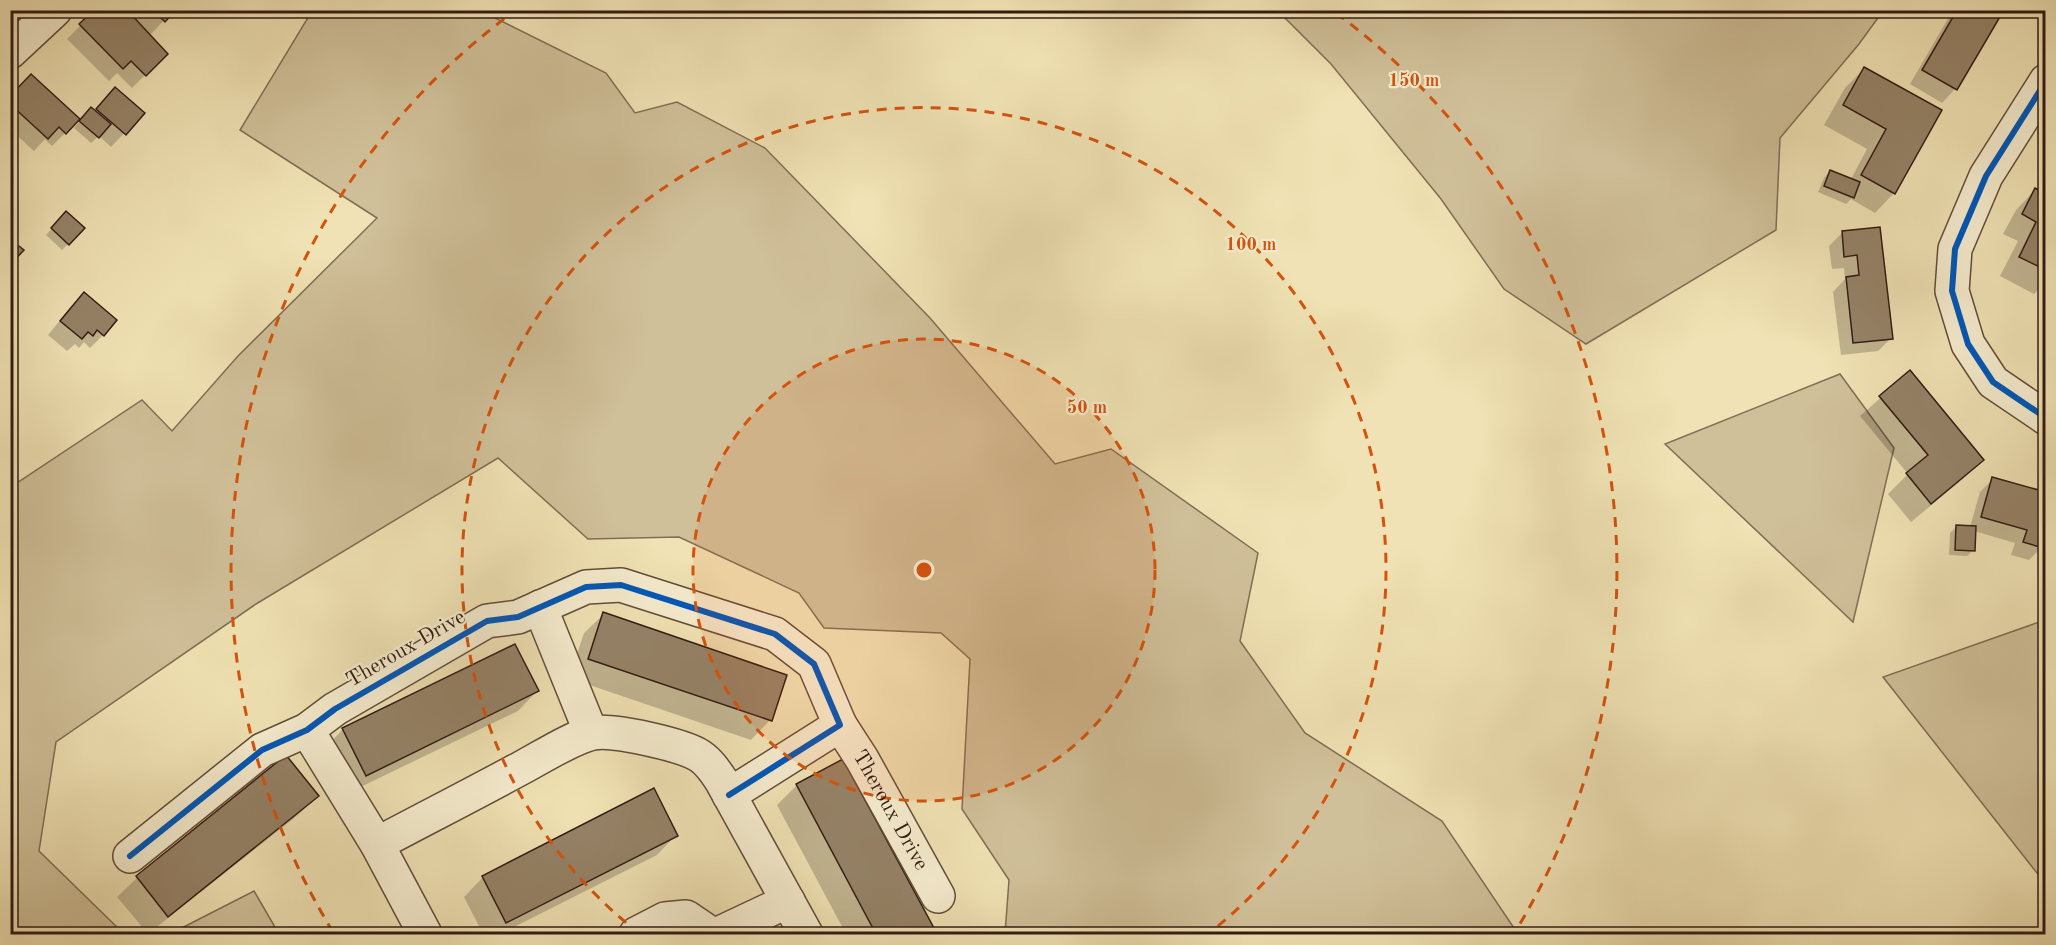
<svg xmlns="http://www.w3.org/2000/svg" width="2056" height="945" font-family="'Old Standard TT',serif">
<rect width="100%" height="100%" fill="#f0e2b4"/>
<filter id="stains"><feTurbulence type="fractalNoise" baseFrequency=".00333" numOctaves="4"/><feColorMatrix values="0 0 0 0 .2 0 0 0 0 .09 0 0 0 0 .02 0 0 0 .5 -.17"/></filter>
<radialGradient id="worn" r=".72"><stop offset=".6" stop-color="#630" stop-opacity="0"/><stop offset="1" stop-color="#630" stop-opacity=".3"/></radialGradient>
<!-- green -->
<g fill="#d0c099" stroke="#816e56" stroke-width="1.5">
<path d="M 312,11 L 481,11 L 606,73 L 635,113 L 677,102 L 765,148 L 930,318 L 1055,464 L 1111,449 L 1258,553 L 1240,641 L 1305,733 L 1442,821 L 1518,934 L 1005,934 L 1009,880 L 962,809 L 970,659 L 941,633 L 824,628 L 799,593 L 679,537 L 588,539 L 498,458 L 256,604 L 56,742 L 39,851 L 124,934 L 11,934 L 11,487 L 142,400 L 172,431 L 238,356 L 377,218 L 240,130 Z"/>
<path d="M 1278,11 L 1883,11 L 1859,44 L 1780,138 L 1776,230 L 1586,344 L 1504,289 L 1441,199 L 1331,64 Z"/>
<path d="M 1840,374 L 1894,448 L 1853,622 L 1665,444 Z"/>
<path d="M 2045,620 L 2046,620 L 2045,880 L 2037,873 L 1883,677 Z"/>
<path d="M 254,891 L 279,934 L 170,934 Z"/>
</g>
<!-- shadow -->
<g fill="#0003">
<path d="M 96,10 L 174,10 L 149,36 L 166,54 L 132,88 L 117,73 L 109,81 L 67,39 Z"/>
<path d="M 1953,10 L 2002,10 L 1955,89 L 1942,103 L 1910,84 Z"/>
<path d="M 1864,69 L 1940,111 L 1894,193 L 1875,213 L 1851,199 L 1846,204 L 1818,192 L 1824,178 L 1830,171 L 1851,179 L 1867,149 L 1824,125 L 1845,88 Z"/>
<path d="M 31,76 L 65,133 L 52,146 L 45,139 L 34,151 L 10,129 L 10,97 Z"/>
<path d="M 102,102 L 143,113 L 111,147 L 99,136 L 91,143 L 74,128 L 85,115 L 94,112 Z"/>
<path d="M 2035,190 L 2046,194 L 2046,282 L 2034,294 L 2000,276 L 2018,241 L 2003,234 L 2016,210 Z"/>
<path d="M 66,213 L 68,244 L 62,250 L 46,235 Z"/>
<path d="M 1879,229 L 1891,338 L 1878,351 L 1841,355 L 1833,292 L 1845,279 L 1844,268 L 1832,269 L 1829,246 L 1842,233 Z"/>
<path d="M 71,307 L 103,335 L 90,348 L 84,342 L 79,348 L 75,344 L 67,351 L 48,335 Z"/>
<path d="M 1910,372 L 1982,460 L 1963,479 L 1911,522 L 1888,494 L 1908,474 L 1860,416 Z"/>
<path d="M 1993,479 L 2046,494 L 2046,548 L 2042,547 L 2029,560 L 2011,555 L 2015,543 L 1974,531 L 1973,550 L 1967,556 L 1949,555 L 1950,533 L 1957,526 L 1970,527 L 1980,492 Z"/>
<path d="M 604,614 L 786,676 L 770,720 L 751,740 L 569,678 L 584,633 Z"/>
<path d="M 537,691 L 518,711 L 346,794 L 324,749 L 343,729 Z"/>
<path d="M 286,757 L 317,796 L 298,815 L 148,934 L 117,897 L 137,878 Z"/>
<path d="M 842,761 L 933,930 L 928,934 L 846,934 L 777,805 L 797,785 Z"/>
<path d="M 676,835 L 657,855 L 500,934 L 483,934 L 464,897 L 483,877 Z"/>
</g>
<!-- building -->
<g fill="#958267" stroke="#321b13" stroke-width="1.5">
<path d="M 94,10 L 127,10 L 168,54 L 146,76 L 131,61 L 123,69 L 79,24 Z"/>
<path d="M 153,10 L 176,10 L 165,22 Z"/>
<path d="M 1957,10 L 2004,10 L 1957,90 L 1922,70 Z"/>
<path d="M 1864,67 L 1942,110 L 1895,194 L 1861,175 L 1886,129 L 1843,105 Z"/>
<path d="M 31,74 L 80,119 L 66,134 L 59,127 L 48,139 L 10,104 L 10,96 Z"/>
<path d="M 115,87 L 145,113 L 126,135 L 96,109 Z"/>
<path d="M 91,107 L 111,124 L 99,138 L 79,121 Z"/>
<path d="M 1830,170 L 1860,182 L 1854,198 L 1824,186 Z"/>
<path d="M 2035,188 L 2046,194 L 2046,270 L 2019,257 L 2036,222 L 2022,214 Z"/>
<path d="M 66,211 L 85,228 L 69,245 L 51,228 Z"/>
<path d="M 1880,227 L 1893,339 L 1853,343 L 1846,277 L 1859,275 L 1857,255 L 1844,257 L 1842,231 Z"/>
<path d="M 10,239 L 24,250 L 10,265 Z"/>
<path d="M 84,292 L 117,320 L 104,336 L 97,330 L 93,336 L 88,332 L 82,339 L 60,321 Z"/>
<path d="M 1910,370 L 1984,460 L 1931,504 L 1906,473 L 1928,455 L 1879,396 Z"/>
<path d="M 1992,477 L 2046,492 L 2046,540 L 2043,548 L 2023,542 L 2027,530 L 1981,517 Z"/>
<path d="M 1956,525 L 1976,526 L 1975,551 L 1955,550 Z"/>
<path d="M 603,612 L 787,675 L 772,721 L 588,659 Z"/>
<path d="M 515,644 L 539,691 L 366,776 L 342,728 Z"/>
<path d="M 286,755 L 319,796 L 168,917 L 136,876 Z"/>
<path d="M 843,759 L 935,930 L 927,934 L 876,934 L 796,784 Z"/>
<path d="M 654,788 L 678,836 L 506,923 L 482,876 Z"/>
</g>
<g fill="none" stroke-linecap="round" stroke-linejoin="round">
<defs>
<g id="minor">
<path d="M 10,52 L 55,10"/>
<path d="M 2046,81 L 1986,176 L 1955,249 L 1952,291 L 1968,344 L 1993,382 L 2046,418"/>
<path d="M 540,607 L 591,733"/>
<path id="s1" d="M 840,725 L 862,759 L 938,896"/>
<path d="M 307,730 L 377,844 L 425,934"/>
<path d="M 377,844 C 426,818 475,793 523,767 C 542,757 573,737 593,733 C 613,729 683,745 700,756 C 709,762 715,771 721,780 L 806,934"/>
<path d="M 130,856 L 262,750 L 307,730 L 335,709 L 487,621 L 518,617 L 586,587 L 621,585 L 775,634 L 814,664 L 840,725 L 729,795"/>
<path d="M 636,934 L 665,919 L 686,917 L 711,934"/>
<path d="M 718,934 L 788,901"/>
</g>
</defs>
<!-- minor casing -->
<use href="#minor" stroke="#624d3b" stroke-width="36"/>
<!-- minor -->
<use href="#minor" stroke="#f5ecce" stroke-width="33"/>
<defs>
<g id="cycleway">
<path d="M 2046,81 L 1986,176 L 1955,249 L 1952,291 L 1968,344 L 1993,382 L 2046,418"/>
<path d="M 130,856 L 262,750 L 307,730 L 335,709 L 487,621 L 518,617 L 586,587 L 621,585 L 775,634 L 814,664 L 840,725 L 729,795"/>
</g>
</defs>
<!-- cycleway casing -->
<use href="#cycleway" stroke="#f5ecce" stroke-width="10"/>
<!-- cycleway -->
<use href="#cycleway" stroke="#0057b8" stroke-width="6"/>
</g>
<!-- distance rings -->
<circle cx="924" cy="570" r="231" fill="#d6530d" fill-opacity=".12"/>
<g fill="none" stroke="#d6530d" stroke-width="3" stroke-dasharray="10 8">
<circle cx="924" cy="570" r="231"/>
<path d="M640 934A462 462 0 1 1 1208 934"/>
<path d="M333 932A693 693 0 0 1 512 13M1336 13A693 693 0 0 1 1515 932"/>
</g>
<g text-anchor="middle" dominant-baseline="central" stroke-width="4.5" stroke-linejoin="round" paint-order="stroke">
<!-- street labels -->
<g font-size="21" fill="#321b13" stroke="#f5ecce">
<text transform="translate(406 649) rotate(-30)">Theroux Drive</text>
<text stroke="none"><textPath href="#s1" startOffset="99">Theroux Drive</textPath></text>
</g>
</g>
<circle cx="924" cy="570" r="9" fill="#d6530d" stroke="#f5ecce" stroke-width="3"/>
<g font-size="18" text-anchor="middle" font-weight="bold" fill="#d6530d" stroke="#f5ecce" stroke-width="4.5" stroke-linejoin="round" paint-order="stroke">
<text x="1414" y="86">150 m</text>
<text x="1251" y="250">100 m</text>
<text x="1087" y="413">50 m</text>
</g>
<!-- margin -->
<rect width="2056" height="945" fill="none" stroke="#f0e2b4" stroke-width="36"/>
<rect x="12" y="12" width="2032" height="921" fill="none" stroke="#321b13" stroke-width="3"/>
<rect x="18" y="18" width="2020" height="909" fill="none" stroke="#321b13" stroke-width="1.5"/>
<rect width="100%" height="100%" filter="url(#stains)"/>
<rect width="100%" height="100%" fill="url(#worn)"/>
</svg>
